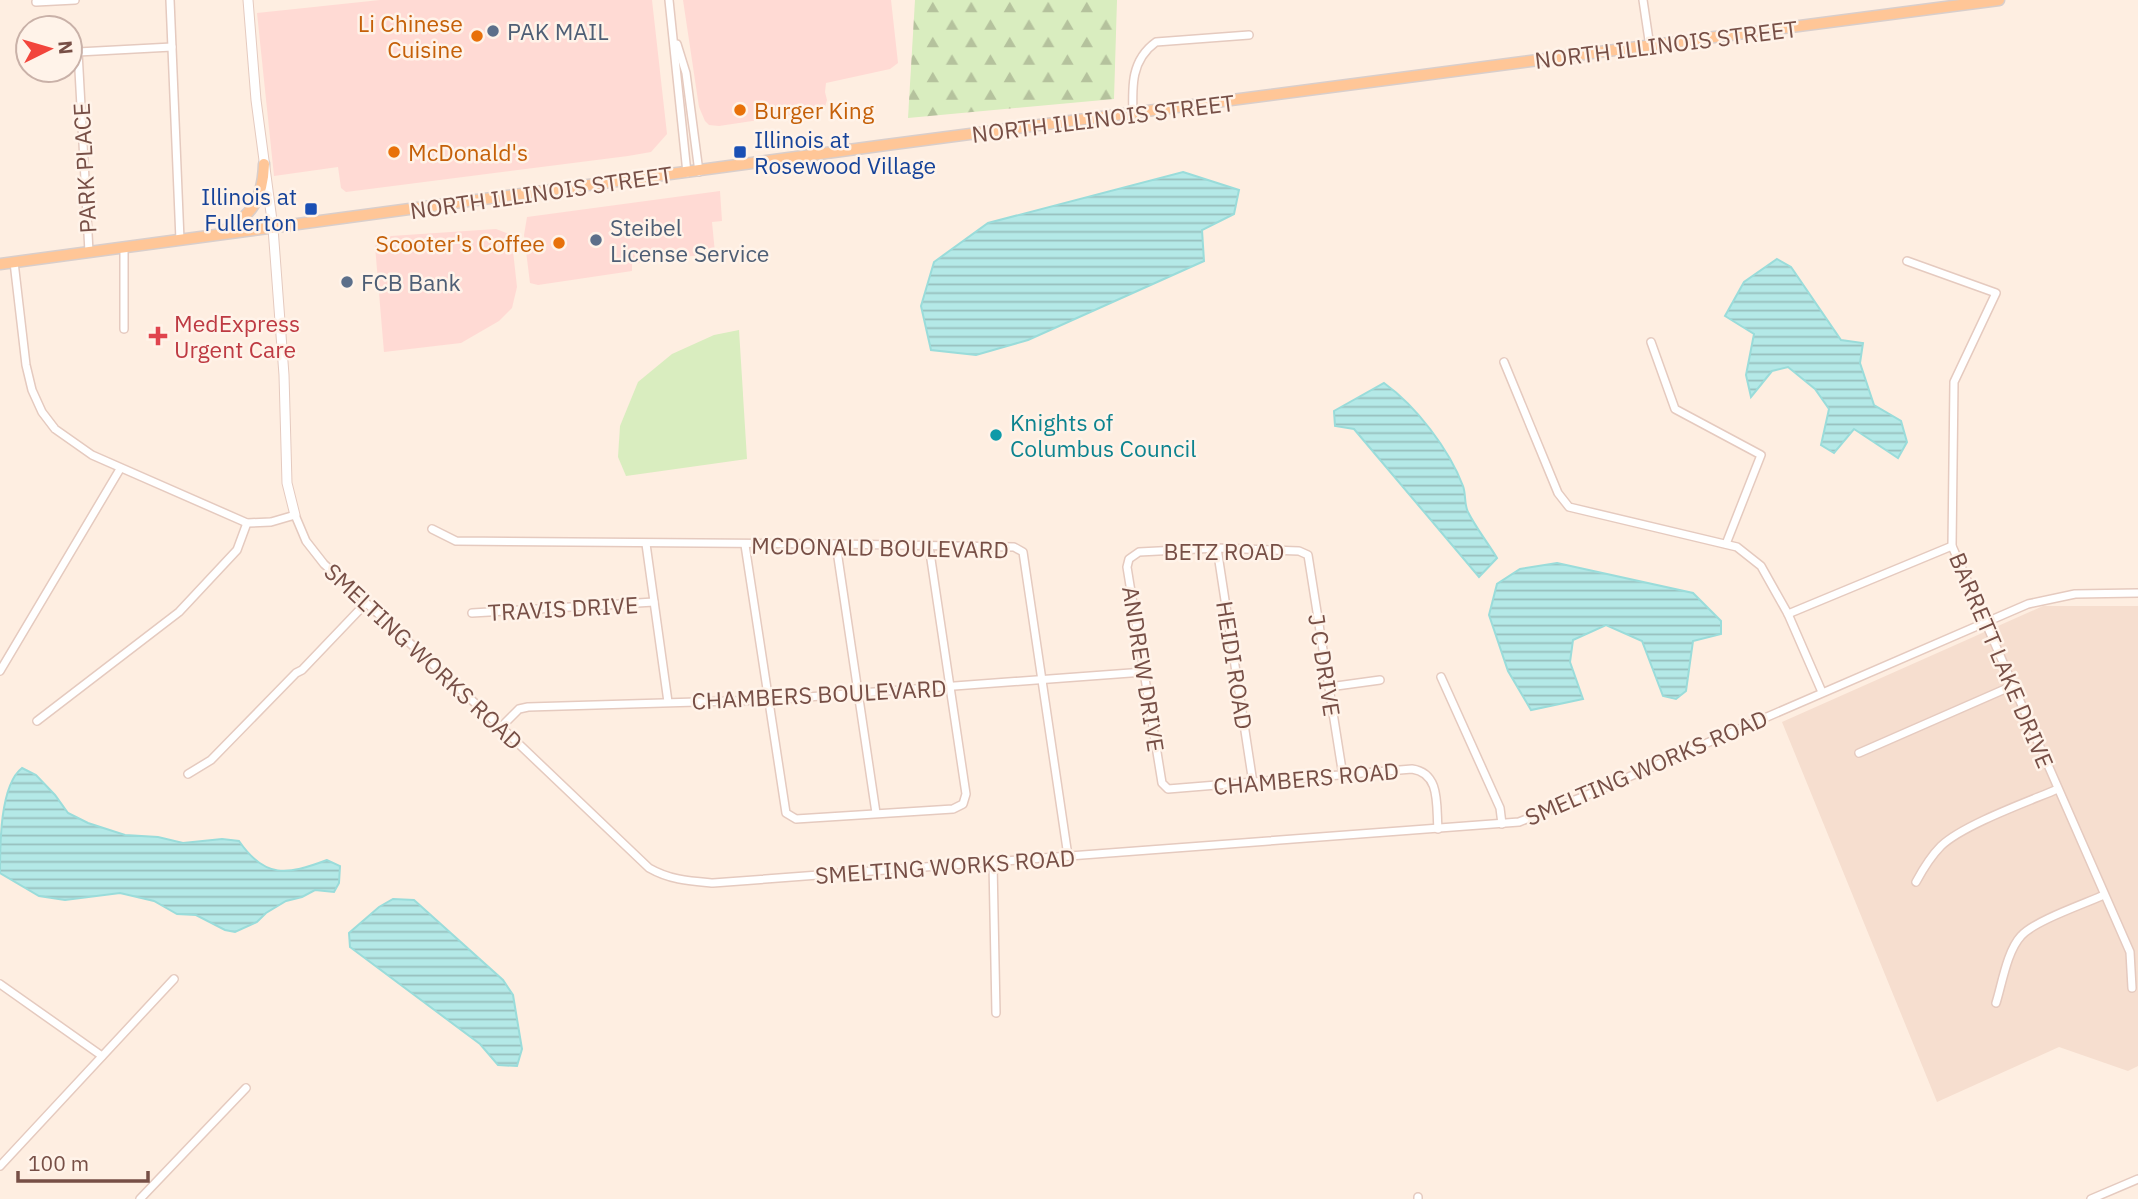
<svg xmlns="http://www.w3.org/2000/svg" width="2138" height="1199" font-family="'IBM Plex Sans',sans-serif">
<defs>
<pattern id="forest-firs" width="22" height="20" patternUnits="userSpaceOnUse" patternTransform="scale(1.75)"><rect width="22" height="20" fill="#d9edbf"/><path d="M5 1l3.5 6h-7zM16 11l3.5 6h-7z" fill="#b5c29d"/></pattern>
<pattern id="water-rules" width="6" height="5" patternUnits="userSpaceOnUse" patternTransform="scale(1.75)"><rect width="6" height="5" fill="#b4e9e7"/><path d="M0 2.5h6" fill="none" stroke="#97bfbd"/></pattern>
</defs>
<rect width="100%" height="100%" fill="#feeee1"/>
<!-- residential -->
<path fill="#f6decf" d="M 2043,606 L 2138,606 L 2138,1066 L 2128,1071 L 2059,1047 L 1937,1102 L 1782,722 Z"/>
<!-- commercial -->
<g fill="#ffdad4">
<path d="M 380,0 L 652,0 L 667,134 L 651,152 L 628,156 L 346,192 L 341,188 L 338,167 L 274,176 L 257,13 Z"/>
<path d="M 683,0 L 891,0 L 898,63 L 890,69 L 826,83 L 825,92 L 827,100 L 824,110 L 719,126 L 709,125 L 705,121 L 699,107 Z"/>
<path d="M 720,191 L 722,221 L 712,222 L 715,253 L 632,264 L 632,271 L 538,285 L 530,283 L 524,235 L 527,217 Z"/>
<path d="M 496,229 L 509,234 L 512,242 L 517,287 L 512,308 L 499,321 L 461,343 L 384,352 L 375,246 L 391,236 Z"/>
</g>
<!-- green -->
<path fill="#d9edbf" d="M 739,330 L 747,459 L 626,476 L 618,457 L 620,426 L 638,382 L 672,354 L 714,335 Z"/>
<!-- forest -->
<path fill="url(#forest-firs)" d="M 915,0 L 1117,0 L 1114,99 L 908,118 Z"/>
<!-- water -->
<g fill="url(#water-rules)" stroke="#9adcda" stroke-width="2">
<path d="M 1183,172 L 1239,190 L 1234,214 L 1202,230 L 1204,261 L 1028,340 L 976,355 L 931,350 L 921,306 L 934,262 L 988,223 Z"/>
<path d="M 1777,259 L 1791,267 L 1841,340 L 1863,343 L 1860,363 L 1874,405 L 1901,421 L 1907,442 L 1898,458 L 1854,429 L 1834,453 L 1821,445 L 1829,409 L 1815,389 L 1788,367 L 1772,371 L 1751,397 L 1746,375 L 1754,334 L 1725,316 L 1744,282 Z"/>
<path d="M 1384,383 C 1416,406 1449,449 1463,486 C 1466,494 1464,504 1468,512 C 1476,528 1488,543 1497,558 L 1479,577 L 1354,429 L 1335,426 L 1334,411 Z"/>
<path d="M 1557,563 L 1693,593 L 1721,621 L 1721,634 L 1693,641 L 1686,691 L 1676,699 L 1663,696 L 1642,641 L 1606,625 L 1573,640 L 1570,662 L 1583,699 L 1531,710 L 1508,671 L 1489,615 L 1497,584 L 1520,569 Z"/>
<path d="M 22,768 L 36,775 L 55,795 L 68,813 L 88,823 L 125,835 L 158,837 L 183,843 L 222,839 L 239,841 C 265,879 287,875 327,860 L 340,866 L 339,883 L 334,892 L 315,890 L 302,897 L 286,901 L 266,913 L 257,922 L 235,932 L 225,930 L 196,915 L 177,914 L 154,901 L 120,893 L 65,900 L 39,896 L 0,873 C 0,844 0,785 22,768 Z"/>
<path d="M 393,899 L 414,900 L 503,980 L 513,995 L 522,1049 L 517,1066 L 498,1065 L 480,1044 L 350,947 L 349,933 L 379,907 Z"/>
</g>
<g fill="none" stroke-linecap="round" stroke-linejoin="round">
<defs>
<g id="minor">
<path d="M 170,0 L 180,240"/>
<path d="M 669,0 L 687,173"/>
<path d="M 1643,0 L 1650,47"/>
<path d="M 36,2 L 75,0"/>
<path d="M 677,44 L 686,73 L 699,172"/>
<path d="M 1133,114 C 1132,86 1131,60 1156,42 L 1249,35"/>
<path d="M 124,247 L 124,329"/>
<path d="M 89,252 L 78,52 L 172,47"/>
<path d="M 1907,261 L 1996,293 L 1954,382 L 1952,546 L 2130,952 L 2132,988"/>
<path d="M 14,262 L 26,365 L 32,390 L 42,412 L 55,429 L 92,455 L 247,523 L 271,522 L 295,515 L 306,541 L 324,564 L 501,727 L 649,868 C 670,880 689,881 713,883 L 1519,822 L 1580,798 L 2028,604 L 2075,594 L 2138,593"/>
<path d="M 1651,342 L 1675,409 L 1761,455 L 1726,544"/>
<path d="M 1504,362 L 1558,493 L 1569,507 L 1737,547 L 1761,566 L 1788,614 L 1822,692"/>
<path d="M 432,529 L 456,541 L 836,544 L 1014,547 L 1023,552 L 1068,856"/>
<path d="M 646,544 L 668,702"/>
<path d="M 836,544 L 876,813"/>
<path d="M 745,545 L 786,813 L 796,819 L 953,809 L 963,804 L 966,794 L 929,546"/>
<path d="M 1217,548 L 1253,783"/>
<path d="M 472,613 L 654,602"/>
<path d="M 1788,614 L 1952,546"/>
<path d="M 0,671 L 120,469"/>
<path d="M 1441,677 L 1500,808 L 1502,824"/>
<path d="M 1329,687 L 1380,680"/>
<path d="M 37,721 L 179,612 L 237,550 L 247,523"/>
<path d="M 501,727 L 519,709 L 528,707 L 767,700 L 1144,672"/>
<path d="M 1859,753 L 2012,686"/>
<path d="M 188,774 L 211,760 L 296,673 L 302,670 L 366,603"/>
<path d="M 1343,776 L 1308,555 L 1299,551 L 1217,548 L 1139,552 L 1129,559 L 1127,567 L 1162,783 L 1168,789 L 1412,769 C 1441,773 1436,806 1438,829"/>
<path d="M 993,863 L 996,1013"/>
<path d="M 1916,882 C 1923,869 1930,857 1941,846 C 1963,825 2027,802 2058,789"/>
<path d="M 0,984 L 102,1056"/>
<path d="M 1996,1003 C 2002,984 2007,951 2021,936 C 2034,921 2084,904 2104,895"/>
<path d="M 0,1166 L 174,979"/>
<path d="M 1418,1197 L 1418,1199"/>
<path d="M 140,1199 L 246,1088"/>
<path d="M 2091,1199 L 2138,1179"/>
</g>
<path id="tertiary" d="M 248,0 L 256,100 L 273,228 L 284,375 L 287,483 L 295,515"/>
<g id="primary">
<path d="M 223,231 C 252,217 263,197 264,164"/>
<path d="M 0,264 L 886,145 L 1999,0"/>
</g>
</defs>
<!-- minor casing -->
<use href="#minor" stroke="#e5cabf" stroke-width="10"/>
<!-- tertiary casing -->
<use href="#tertiary" stroke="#e5cabf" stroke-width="11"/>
<!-- primary casing -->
<use href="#primary" stroke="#d9cecb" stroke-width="13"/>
<!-- minor -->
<use href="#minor" stroke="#fff" stroke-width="7"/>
<!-- tertiary -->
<use href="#tertiary" stroke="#fff" stroke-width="9"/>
<!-- primary -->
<use href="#primary" stroke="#ffc697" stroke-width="10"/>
</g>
<!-- markers -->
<g fill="#5c6f8a" stroke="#fff3e9" stroke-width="2.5">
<circle cx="493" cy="31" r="7"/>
<circle cx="596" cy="240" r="7"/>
<circle cx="347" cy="282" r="7"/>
</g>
<g fill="#e8710a" stroke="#fff3e9" stroke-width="2.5">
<circle cx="477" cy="36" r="7"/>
<circle cx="740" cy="110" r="7"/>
<circle cx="394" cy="152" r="7"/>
<circle cx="559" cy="243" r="7"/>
</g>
<g fill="#1a4fb4" stroke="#fff3e9" stroke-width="2.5">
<rect x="733" y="145" width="14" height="14" rx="3.5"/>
<rect x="304" y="202" width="14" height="14" rx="3.5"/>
</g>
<path fill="#e0444e" stroke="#fff3e9" stroke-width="2.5" d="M154.5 325.5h7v7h7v7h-7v7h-7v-7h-7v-7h7z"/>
<circle fill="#0f9aa8" stroke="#fff3e9" stroke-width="2.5" cx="996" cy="435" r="7"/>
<g text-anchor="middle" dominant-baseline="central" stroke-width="5" stroke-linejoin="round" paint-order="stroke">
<!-- food labels -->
<g font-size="23" fill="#c56008" stroke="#fff3e9" text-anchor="end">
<text x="463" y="23">Li Chinese<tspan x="463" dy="26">Cuisine</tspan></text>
<text x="754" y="110" text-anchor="start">Burger King</text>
<text x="408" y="152" text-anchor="start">McDonald's</text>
<text x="545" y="243">Scooter's Coffee</text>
</g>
<!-- service labels -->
<g font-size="23" fill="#4e5e75" stroke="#fff3e9" text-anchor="start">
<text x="507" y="31">PAK MAIL</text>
<text x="610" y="227">Steibel<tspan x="610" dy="26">License Service</tspan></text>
<text x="361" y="282">FCB Bank</text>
</g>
<!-- street labels -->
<g font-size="23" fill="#774f46" stroke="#fff3e9">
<text transform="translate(1666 44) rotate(-7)">NORTH ILLINOIS STREET</text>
<text transform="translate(1103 118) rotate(-7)">NORTH ILLINOIS STREET</text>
<text transform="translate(84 168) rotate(-93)">PARK PLACE</text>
<text transform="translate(541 192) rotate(-8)">NORTH ILLINOIS STREET</text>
<text transform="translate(880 547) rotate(1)">MCDONALD BOULEVARD</text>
<text x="1224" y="551">BETZ ROAD</text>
<text transform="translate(563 608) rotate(-3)">TRAVIS DRIVE</text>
<text transform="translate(424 656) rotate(43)">SMELTING WORKS ROAD</text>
<text transform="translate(2002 660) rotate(67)">BARRETT LAKE DRIVE</text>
<text transform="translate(1235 665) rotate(81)">HEIDI ROAD</text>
<text transform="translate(1325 665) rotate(81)">J C DRIVE</text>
<text transform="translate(1144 669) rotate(81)">ANDREW DRIVE</text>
<text transform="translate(819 694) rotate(-3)">CHAMBERS BOULEVARD</text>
<text transform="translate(1646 767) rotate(-23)">SMELTING WORKS ROAD</text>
<text transform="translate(1306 778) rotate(-5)">CHAMBERS ROAD</text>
<text transform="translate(945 866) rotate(-4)">SMELTING WORKS ROAD</text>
</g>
<!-- transit labels -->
<g font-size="23" fill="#164399" stroke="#fff3e9" text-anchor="start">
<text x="754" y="139">Illinois at<tspan x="754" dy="26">Rosewood Village</tspan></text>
<text x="297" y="196" text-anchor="end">Illinois at<tspan x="297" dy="26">Fullerton</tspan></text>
</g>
<!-- health labels -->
<g font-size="23" fill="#be3a42" stroke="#fff3e9" text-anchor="start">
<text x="174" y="323">MedExpress<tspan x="174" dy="26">Urgent Care</tspan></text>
</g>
<!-- culture labels -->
<g font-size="23" fill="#0d838f" stroke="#fff3e9" text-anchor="start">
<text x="1010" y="422">Knights of<tspan x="1010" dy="26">Columbus Council</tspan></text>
</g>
</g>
<!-- north arrow -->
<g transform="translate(49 49) rotate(85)"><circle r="33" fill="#fff3e9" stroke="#c9b1a8" stroke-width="2"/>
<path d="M0-5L12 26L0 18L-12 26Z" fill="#f2453c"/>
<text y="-10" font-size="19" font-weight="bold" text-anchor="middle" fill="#774f46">N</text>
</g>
<!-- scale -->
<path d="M18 1171v10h130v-10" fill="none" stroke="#774f46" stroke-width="3.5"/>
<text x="28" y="1171" font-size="21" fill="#774f46" stroke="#fff3e9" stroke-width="5" paint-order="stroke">100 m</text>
</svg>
